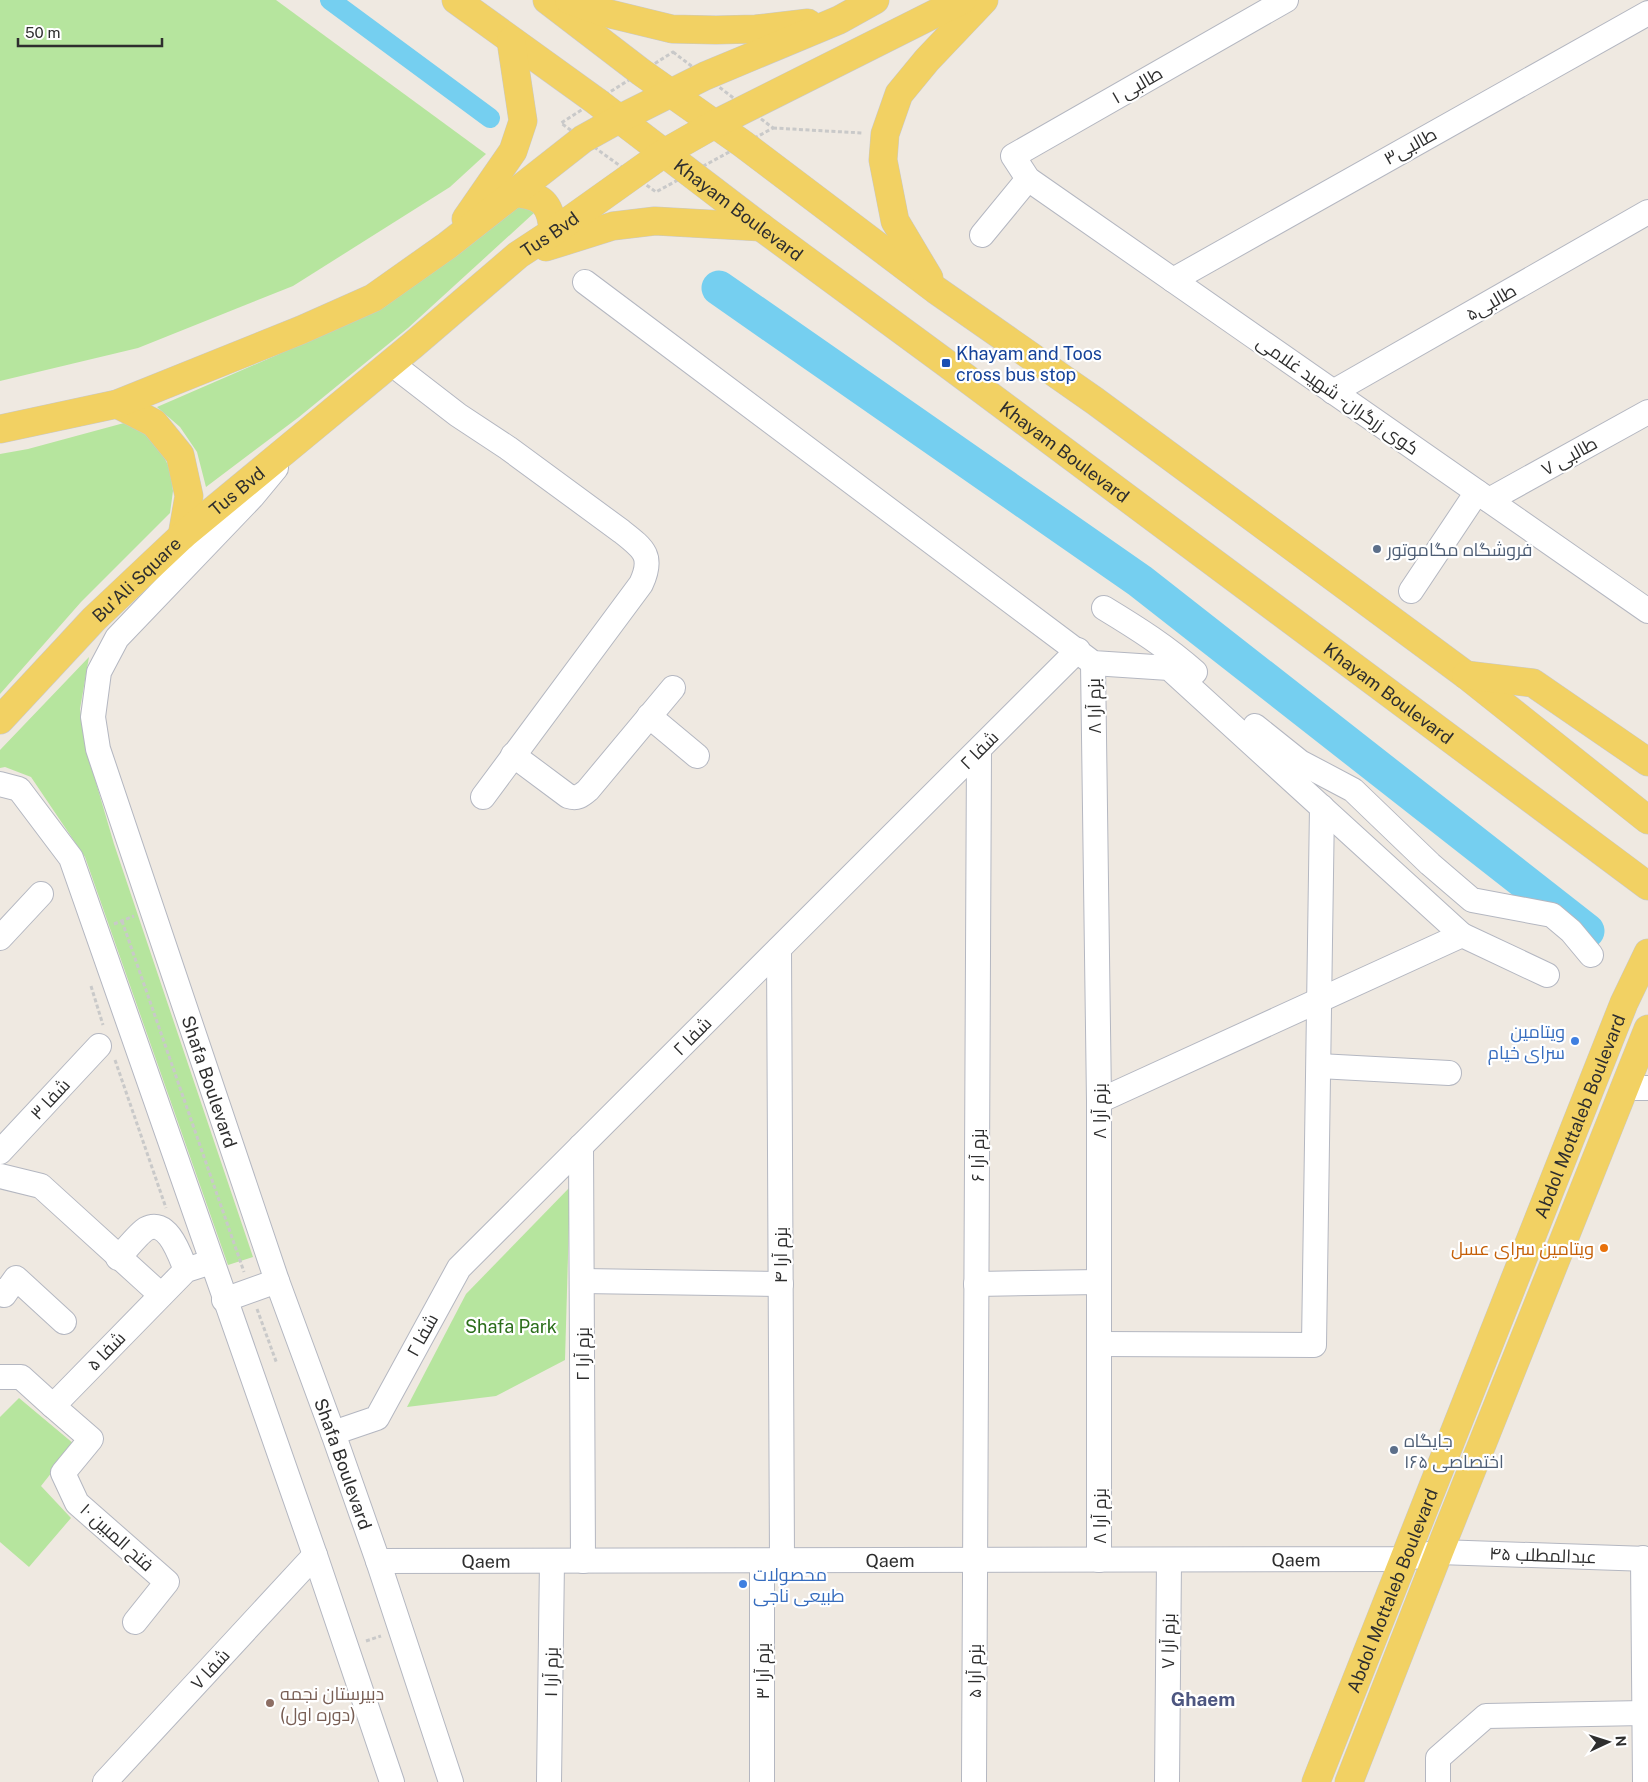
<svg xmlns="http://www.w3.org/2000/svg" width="1648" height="1782" font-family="'Public Sans',Cairo,sans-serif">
<rect width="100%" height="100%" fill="#efe9e1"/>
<!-- green -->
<g fill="#b6e59e">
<path d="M 0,0 L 276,0 L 486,154 L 450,187 L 293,286 L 138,348 L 0,381 Z"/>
<path d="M 522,201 L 535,212 L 408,328 L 299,417 L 206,487 L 197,452 L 180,427 L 157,407 L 277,355 L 380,304 Z"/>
<path d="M 124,423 L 144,433 L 160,449 L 170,469 L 173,491 L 170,513 L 81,602 L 0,694 L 0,454 L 28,449 Z"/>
<path d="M 89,657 L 80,709 L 85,745 L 114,844 L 253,1257 L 228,1265 L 85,857 L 31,777 L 5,767 L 0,768 L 0,750 Z"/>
<path d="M 570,1187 L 565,1360 L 496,1396 L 407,1407 L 466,1294 Z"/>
<path d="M 19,1398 L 74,1444 L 41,1486 L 71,1518 L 29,1567 L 0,1542 L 0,1417 Z"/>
</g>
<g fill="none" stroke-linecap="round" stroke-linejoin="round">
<!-- canal -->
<path stroke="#75cff0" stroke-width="20" d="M 330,0 L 490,118"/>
<!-- river -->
<path stroke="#75cff0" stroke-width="35" d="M 719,288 L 1140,581 L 1587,931"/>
<defs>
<g id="minor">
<path d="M 1286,0 L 1013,156 L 1028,179 L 1648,611"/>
<path d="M 982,235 L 1028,179"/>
<path d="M 1173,280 L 1648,13"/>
<path d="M 585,282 L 1093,663 L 1169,668 L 1462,935 L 1547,975"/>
<path d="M 392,364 L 458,415 L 508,448 L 621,531 C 644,549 654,556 641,584 L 483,797"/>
<path d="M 1333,392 L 1648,212"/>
<path id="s1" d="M 276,468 L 252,497 L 117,638 L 99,672 L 93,717 L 98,749 L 277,1281 L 333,1433 L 378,1561 L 451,1782"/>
<path d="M 1489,500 L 1648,412"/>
<path d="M 1411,591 L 1477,492"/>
<path d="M 1104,608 C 1137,628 1167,647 1195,672"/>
<path d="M 1093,663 L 1099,1101 L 1099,1560"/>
<path d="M 649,716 L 697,756"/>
<path d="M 1255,726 L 1300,762 L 1353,790 L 1430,864 L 1472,900 L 1552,915 L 1571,931 L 1591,955"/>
<path d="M 513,755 L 568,796 C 577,799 581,796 588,790 L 673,688"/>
<path d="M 0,784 L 19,789 L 71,858 L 315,1555 L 392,1782"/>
<path d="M 0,938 L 41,894"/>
<path d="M 779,949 L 782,1560"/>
<path d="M 1319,1066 L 1449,1073"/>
<path d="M 1624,1088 L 1648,1088"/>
<path d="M 1099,1101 L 1462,935"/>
<path d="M 581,1146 L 583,1561"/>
<path d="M 0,1152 L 99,1046"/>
<path d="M 0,1176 L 41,1186 L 161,1295"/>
<path d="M 118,1258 C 125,1251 139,1233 146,1229 C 168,1217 180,1256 186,1270"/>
<path d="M 582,1281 L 781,1284"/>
<path d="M 976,1284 L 1099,1282"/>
<path d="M 0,1291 L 4,1295 L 16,1278 L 64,1322"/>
<path d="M 224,1300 L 277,1281"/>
<path d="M 1099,1344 L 1314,1345 L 1322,807"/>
<path d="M 0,1377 L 21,1377 L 53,1406 L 186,1270 L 211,1262"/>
<path d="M 53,1406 L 91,1439 L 63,1473 L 77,1503 L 167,1582 L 135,1622"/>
<path d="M 333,1433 L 377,1418 L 459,1268 L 1078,650"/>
<path d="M 1643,1558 L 1645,1782"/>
<path id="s2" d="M 378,1561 L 1403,1559 L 1439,1552 L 1648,1559"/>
<path d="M 105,1782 L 315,1555"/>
<path d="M 549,1782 L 552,1561"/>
<path d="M 762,1782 L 762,1561"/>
<path d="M 974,1782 L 979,750"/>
<path d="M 1167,1782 L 1169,1560"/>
<path d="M 1438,1782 L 1438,1758 L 1486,1716 L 1644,1713"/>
</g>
<g id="major">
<path id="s3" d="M 456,0 L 596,101 L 761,227 L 946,363 L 1648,886"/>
<path d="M 547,0 L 641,72 L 743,144 L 936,290 L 1095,401 L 1466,675 L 1648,820"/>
<path d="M 569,0 L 606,13 L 672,29 L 716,30 L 756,29 L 808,23"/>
<path d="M 513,193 C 542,195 551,203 553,232"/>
<path d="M 466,219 L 513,151 L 523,121 L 511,41"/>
<path d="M 546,247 L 613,226 L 655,221 L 761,227"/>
<path d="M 929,278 L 895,221 L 883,160 L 885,134 L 899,94 L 927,60 L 984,0"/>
<path d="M 117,404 L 154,423 L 180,455 L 189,496 L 182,536"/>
<path d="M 0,429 L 117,404 L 301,330 L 373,298 L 448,245 L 583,139 L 619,119 L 705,76 L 839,20 L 875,0"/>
<path d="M 1466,675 L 1533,683 L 1648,762"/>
<path id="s4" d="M 0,720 L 94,619 L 182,536 L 413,345 L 518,255 L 553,232 L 664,153 L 715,124 L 962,0"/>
<path id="s5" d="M 1316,1782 L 1624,1003 L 1648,953"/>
<path d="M 1349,1782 L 1439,1552 L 1648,1029"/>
</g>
</defs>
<!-- minor casing -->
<use href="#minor" stroke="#b4b7c1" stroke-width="26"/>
<!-- major casing -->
<use href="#major" stroke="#c9c9c9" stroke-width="29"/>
<!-- path -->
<g stroke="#c9c9c9" stroke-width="3" stroke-dasharray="4 2.5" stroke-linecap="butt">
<path d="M 673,52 L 773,128 L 656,192 L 561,123 Z"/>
<path d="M 773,128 L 862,133"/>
<path d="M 122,921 L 244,1272"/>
<path d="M 114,924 L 134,916"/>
<path d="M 91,986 L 103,1025"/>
<path d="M 115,1060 L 166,1208"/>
<path d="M 257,1309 L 277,1364"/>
<path d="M 366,1641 L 381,1636"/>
</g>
<!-- minor -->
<use href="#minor" stroke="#fff" stroke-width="24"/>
<!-- major -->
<use href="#major" stroke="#f2d163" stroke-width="28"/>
</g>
<!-- markers -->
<rect fill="#1a4fb4" stroke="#fff" stroke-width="2" x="941" y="358" width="10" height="10" rx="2.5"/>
<g fill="#5c6f8a" stroke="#fff" stroke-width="2">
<circle cx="1377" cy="549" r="5"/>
<circle cx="1394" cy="1450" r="5"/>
</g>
<g fill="#3f7fe0" stroke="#fff" stroke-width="2">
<circle cx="1575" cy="1041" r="5"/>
<circle cx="743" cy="1584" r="5"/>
</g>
<circle fill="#e8710a" stroke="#fff" stroke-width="2" cx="1604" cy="1248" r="5"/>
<circle fill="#8d6e63" stroke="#fff" stroke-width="2" cx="270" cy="1703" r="5"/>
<g text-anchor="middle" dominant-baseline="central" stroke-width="4.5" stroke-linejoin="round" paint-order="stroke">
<!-- street labels -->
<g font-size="18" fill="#2e2e2e" stroke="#fff">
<text transform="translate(1137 85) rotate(-30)">طالبی ۱</text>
<text transform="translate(1410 146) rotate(-29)">طالبی۳</text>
<text stroke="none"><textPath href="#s3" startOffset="352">Khayam Boulevard</textPath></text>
<text stroke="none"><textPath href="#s4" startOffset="735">Tus Bvd</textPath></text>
<text transform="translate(1491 302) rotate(-30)">طالبی۵</text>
<text transform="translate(1338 395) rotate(35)">کوی زرگران - شهید غلامی</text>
<text stroke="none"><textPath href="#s3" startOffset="758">Khayam Boulevard</textPath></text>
<text transform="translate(1569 456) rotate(-29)">طالبی ۷</text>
<text stroke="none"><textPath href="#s4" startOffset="330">Tus Bvd</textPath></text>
<text stroke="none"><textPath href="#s4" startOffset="196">Bu'Ali Square</textPath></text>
<text stroke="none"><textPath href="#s3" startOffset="1162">Khayam Boulevard</textPath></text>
<text transform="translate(1094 706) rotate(-91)">بزم آرا ۸</text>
<text transform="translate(979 750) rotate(-45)">شفا ۲</text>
<text transform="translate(692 1036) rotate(-45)">شفا ۲</text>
<text stroke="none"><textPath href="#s1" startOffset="700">Shafa Boulevard</textPath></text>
<text transform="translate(50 1099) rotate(-47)">شفا ۳</text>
<text transform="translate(1099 1111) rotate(-90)">بزم آرا ۸</text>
<text stroke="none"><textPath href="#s5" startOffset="716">Abdol Mottaleb Boulevard</textPath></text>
<text transform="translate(977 1155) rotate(-90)">بزم آرا ۶</text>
<text transform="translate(780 1255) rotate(-90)">بزم آرا ۴</text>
<text transform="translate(422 1335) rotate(-61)">شفا ۲</text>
<text transform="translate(106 1351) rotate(-46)">شفا ۵</text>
<text transform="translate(582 1354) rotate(-90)">بزم آرا ۲</text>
<text stroke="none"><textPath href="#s1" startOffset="1105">Shafa Boulevard</textPath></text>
<text transform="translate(1099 1516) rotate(-90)">بزم آرا ۸</text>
<text transform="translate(117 1537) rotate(42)">فتح المبین ۱۰</text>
<text transform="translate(1543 1555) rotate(2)">عبدالمطلب ۴۵</text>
<text stroke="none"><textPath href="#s2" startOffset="918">Qaem</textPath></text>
<text stroke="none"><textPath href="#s2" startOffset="512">Qaem</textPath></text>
<text stroke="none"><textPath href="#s2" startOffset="108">Qaem</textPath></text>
<text stroke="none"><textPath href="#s5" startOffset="206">Abdol Mottaleb Boulevard</textPath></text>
<text transform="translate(1168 1641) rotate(-89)">بزم آرا ۷</text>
<text transform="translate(210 1669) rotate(-47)">شفا ۷</text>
<text transform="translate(762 1671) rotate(-90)">بزم آرا ۳</text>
<text transform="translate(974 1671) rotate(-90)">بزم آرا ۵</text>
<text transform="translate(551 1672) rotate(-89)">بزم آرا ۱</text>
</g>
<!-- transit labels -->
<g font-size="18" fill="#164399" stroke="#fff" text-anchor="start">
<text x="956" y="353">Khayam and Toos<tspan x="956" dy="21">cross bus stop</tspan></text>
</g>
<!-- service labels -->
<g font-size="18" fill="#4e5e75" stroke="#fff" text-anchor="start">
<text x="1387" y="549">فروشگاه مگاموتور</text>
<text x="1404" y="1440">جایگاه<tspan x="1404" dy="21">اختصاصی ۱۶۵</tspan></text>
</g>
<!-- shop labels -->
<g font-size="18" fill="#366cbe" stroke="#fff" text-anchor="end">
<text x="1565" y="1031">ویتامین<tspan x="1565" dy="21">سرای خیام</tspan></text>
<text x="753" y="1574" text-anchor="start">محصولات<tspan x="753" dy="21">طبیعی ناجی</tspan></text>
</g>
<!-- food labels -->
<g font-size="18" fill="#c56008" stroke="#fff" text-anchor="end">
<text x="1594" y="1248">ویتامین سرای عسل</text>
</g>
<!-- park labels -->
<g font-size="18" fill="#2c6e1b" stroke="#fff">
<text x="511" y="1326">Shafa Park</text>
</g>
<!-- education labels -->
<g font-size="18" fill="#785e54" stroke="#fff" text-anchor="start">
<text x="280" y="1693">دبیرستان نجمه<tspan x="280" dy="21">(دوره اول)</tspan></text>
</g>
<!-- neighbourhood labels -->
<g font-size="19" font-weight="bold" fill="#4d5680" stroke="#fff">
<text x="1203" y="1699">Ghaem</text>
</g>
</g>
<!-- north arrow -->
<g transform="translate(1608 1742) rotate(86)" stroke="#ffffff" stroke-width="4" paint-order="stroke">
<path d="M0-4L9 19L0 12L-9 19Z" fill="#2e2e2e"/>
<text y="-8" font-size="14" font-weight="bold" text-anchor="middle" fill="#2e2e2e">N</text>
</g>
<!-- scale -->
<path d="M18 38v8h144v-8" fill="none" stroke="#2e2e2e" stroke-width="2.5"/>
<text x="25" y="38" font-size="15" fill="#2e2e2e" stroke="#ffffff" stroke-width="4" paint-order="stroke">50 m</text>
</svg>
